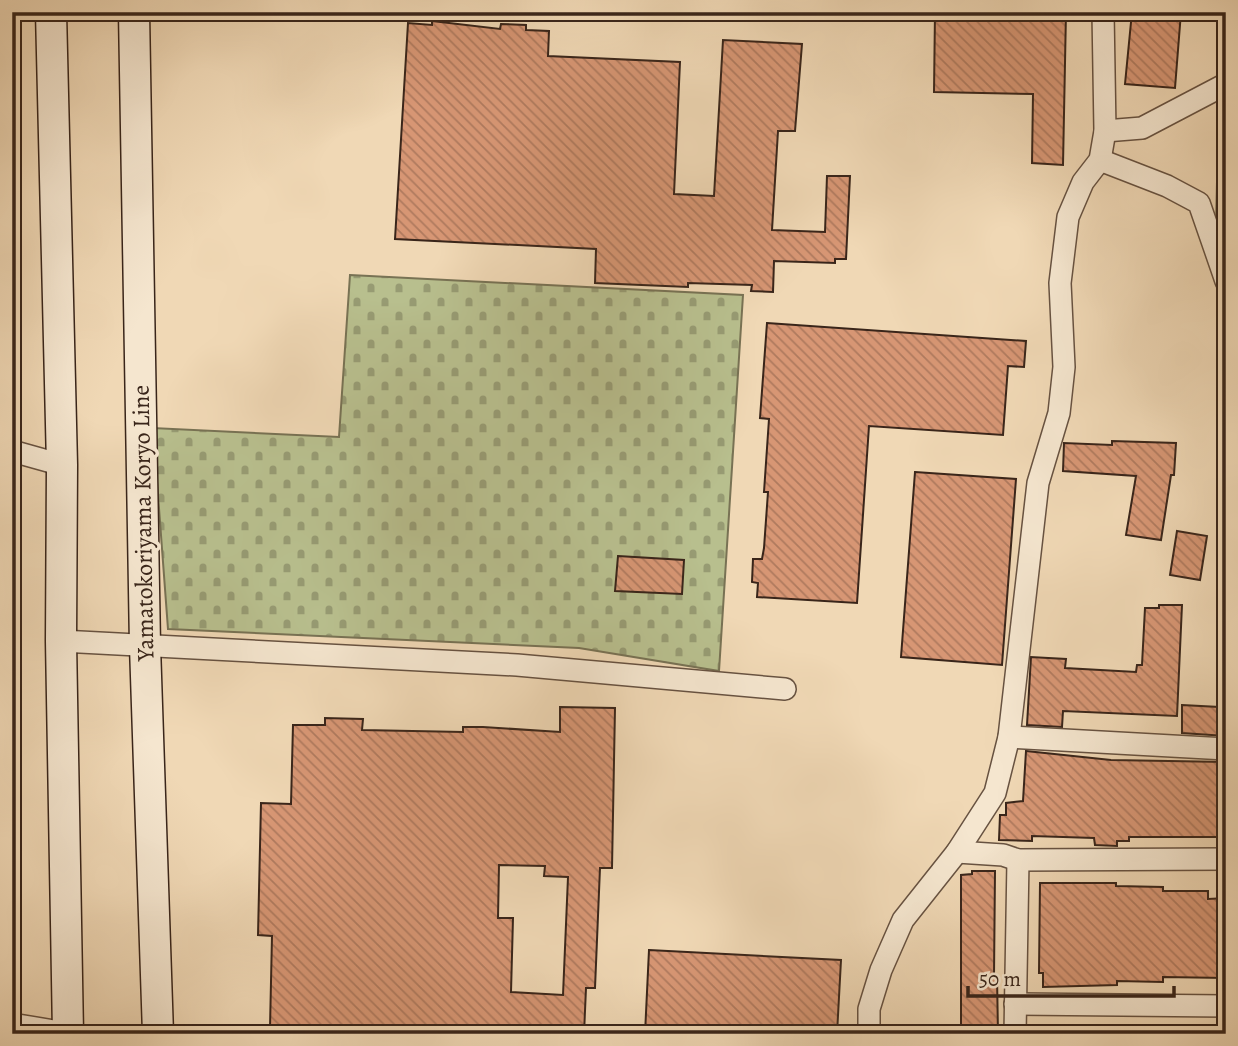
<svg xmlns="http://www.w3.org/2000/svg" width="1238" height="1046" font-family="Alegreya,serif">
<defs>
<pattern id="cemetery-stones" width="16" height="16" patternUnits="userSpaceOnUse" patternTransform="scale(1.75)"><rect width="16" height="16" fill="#b8bf8e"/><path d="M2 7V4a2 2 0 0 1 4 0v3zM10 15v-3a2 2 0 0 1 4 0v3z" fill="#979b73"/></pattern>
<pattern id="building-back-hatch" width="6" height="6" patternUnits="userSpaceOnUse" patternTransform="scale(1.75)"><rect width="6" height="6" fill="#d79674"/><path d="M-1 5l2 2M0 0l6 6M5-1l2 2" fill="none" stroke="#af7a5e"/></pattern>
</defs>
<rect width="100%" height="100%" fill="#f0d8b5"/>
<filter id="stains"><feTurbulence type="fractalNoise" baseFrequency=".00286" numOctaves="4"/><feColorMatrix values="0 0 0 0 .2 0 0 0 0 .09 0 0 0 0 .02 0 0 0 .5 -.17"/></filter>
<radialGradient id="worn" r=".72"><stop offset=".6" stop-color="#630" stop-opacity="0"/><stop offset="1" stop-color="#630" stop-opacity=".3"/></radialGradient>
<!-- cemetery -->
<g fill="url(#cemetery-stones)" stroke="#787254" stroke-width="2">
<path d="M 1226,173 L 1226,233 L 1216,225 L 1217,182 Z"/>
<path d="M 350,275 L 743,295 L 719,671 L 579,648 L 168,629 L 153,428 L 339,437 Z"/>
</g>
<!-- building -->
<g fill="url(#building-back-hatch)" stroke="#39251a" stroke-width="2" fill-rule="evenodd">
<path d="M 935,12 L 1066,12 L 1063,165 L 1032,163 L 1033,94 L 934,92 Z"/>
<path d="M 1132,12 L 1181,12 L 1175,88 L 1125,84 Z"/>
<path d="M 432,21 L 500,29 L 501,24 L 526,25 L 526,30 L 549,31 L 548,56 L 680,62 L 674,194 L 714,196 L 723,40 L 802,44 L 795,131 L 778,131 L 772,230 L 825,232 L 827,176 L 850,176 L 846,259 L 835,259 L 835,263 L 774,261 L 773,292 L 751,291 L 752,285 L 688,283 L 688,287 L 595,283 L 596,249 L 395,239 L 408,23 L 432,25 Z"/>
<path d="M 767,323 L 1026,341 L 1024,367 L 1008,366 L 1003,435 L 869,426 L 857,603 L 757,597 L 758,583 L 752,582 L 753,559 L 762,559 L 764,548 L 768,492 L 764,492 L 769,419 L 760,418 Z"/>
<path d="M 1112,441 L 1176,443 L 1174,475 L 1171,475 L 1161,540 L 1126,535 L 1136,476 L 1063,471 L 1064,443 L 1112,445 Z"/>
<path d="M 915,472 L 1016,479 L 1002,665 L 901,657 Z"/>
<path d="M 1177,531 L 1207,536 L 1200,580 L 1170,575 Z"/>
<path d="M 618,556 L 684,560 L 682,594 L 615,591 Z"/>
<path d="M 1159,605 L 1182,605 L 1177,716 L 1063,711 L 1062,727 L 1027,725 L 1031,657 L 1066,659 L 1065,668 L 1136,672 L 1137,665 L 1142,665 L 1145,608 L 1159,608 Z"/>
<path d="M 1182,705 L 1219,707 L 1219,714 L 1226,714 L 1226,736 L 1182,733 Z"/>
<path d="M 560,707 L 615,708 L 612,868 L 600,868 L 595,988 L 586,988 L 584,1034 L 289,1034 L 290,1028 L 270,1028 L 272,936 L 258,935 L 261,803 L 291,804 L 293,725 L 325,725 L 325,718 L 363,719 L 362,730 L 463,732 L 463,727 L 483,727 L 560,732 ZM 499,865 L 545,866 L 544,876 L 568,877 L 563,995 L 511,992 L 513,918 L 498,918 Z"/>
<path d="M 1026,751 L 1111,760 L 1226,762 L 1223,827 L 1219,826 L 1219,837 L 1129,837 L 1129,841 L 1117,841 L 1117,846 L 1095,845 L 1094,838 L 1032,836 L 1032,841 L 999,840 L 1000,815 L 1006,815 L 1006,803 L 1023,801 Z"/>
<path d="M 972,871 L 995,871 L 994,976 L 997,976 L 998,1034 L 961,1034 L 961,875 L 972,874 Z"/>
<path d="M 1040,883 L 1116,883 L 1116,886 L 1163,887 L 1163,891 L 1208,891 L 1208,899 L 1226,898 L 1226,978 L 1163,977 L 1163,982 L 1117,981 L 1117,985 L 1043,987 L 1043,973 L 1039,973 Z"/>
<path d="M 649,950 L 841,960 L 837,1034 L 645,1034 Z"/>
</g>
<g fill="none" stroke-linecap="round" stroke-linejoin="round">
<defs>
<g id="minor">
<path d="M 1105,131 L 1142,128 L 1226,84"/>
<path d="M 1100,160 L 1167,186 L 1199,203 L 1226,281"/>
<path d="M 12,451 L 62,465"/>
<path d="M 61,641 L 517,665 L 785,689"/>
<path d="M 1009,737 L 1226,749"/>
<path d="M 957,852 L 1003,855 L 1018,860 L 1226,859"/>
<path d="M 1015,1004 L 1226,1006"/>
<path d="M 12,1024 L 72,1034"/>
<path d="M 869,1034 L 869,1009 L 881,970 L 903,920 L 957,852 L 995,793 L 1009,737 L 1038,483 L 1059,413 L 1064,367 L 1060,283 L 1068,217 L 1083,182 L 1100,160 L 1105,131 L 1103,12"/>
<path d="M 1015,1034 L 1018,860"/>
</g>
<g id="secondary">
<path d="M 51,12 L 62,465 L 61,641 L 68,1034"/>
<path d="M 134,12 L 145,646 L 158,1034"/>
</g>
</defs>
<!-- minor casing -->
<use href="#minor" stroke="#675241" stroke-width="24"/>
<!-- secondary casing -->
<use href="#secondary" stroke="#39251a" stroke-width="33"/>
<!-- minor -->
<use href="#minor" stroke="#f5e6cf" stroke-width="21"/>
<!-- secondary -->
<use href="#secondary" stroke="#f5e6cf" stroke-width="30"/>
</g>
<g text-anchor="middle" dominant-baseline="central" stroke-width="7" stroke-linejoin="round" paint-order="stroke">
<!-- street labels -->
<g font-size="24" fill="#39251a" stroke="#f5e6cf">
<text transform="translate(143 523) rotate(-91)">Yamatokoriyama Koryo Line</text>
</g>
</g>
<!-- margin -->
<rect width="1238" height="1046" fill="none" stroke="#f0d8b5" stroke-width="42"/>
<rect x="14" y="14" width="1210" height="1018" fill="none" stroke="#39251a" stroke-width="3.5"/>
<rect x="21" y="21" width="1196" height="1004" fill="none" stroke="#39251a" stroke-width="2"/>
<!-- scale -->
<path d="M968 986v10h206v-10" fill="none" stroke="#39251a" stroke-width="3.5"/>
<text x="979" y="986" font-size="21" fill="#39251a" stroke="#f5e6cf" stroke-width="5" paint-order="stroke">50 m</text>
<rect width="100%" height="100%" filter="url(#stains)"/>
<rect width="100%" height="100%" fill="url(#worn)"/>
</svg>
